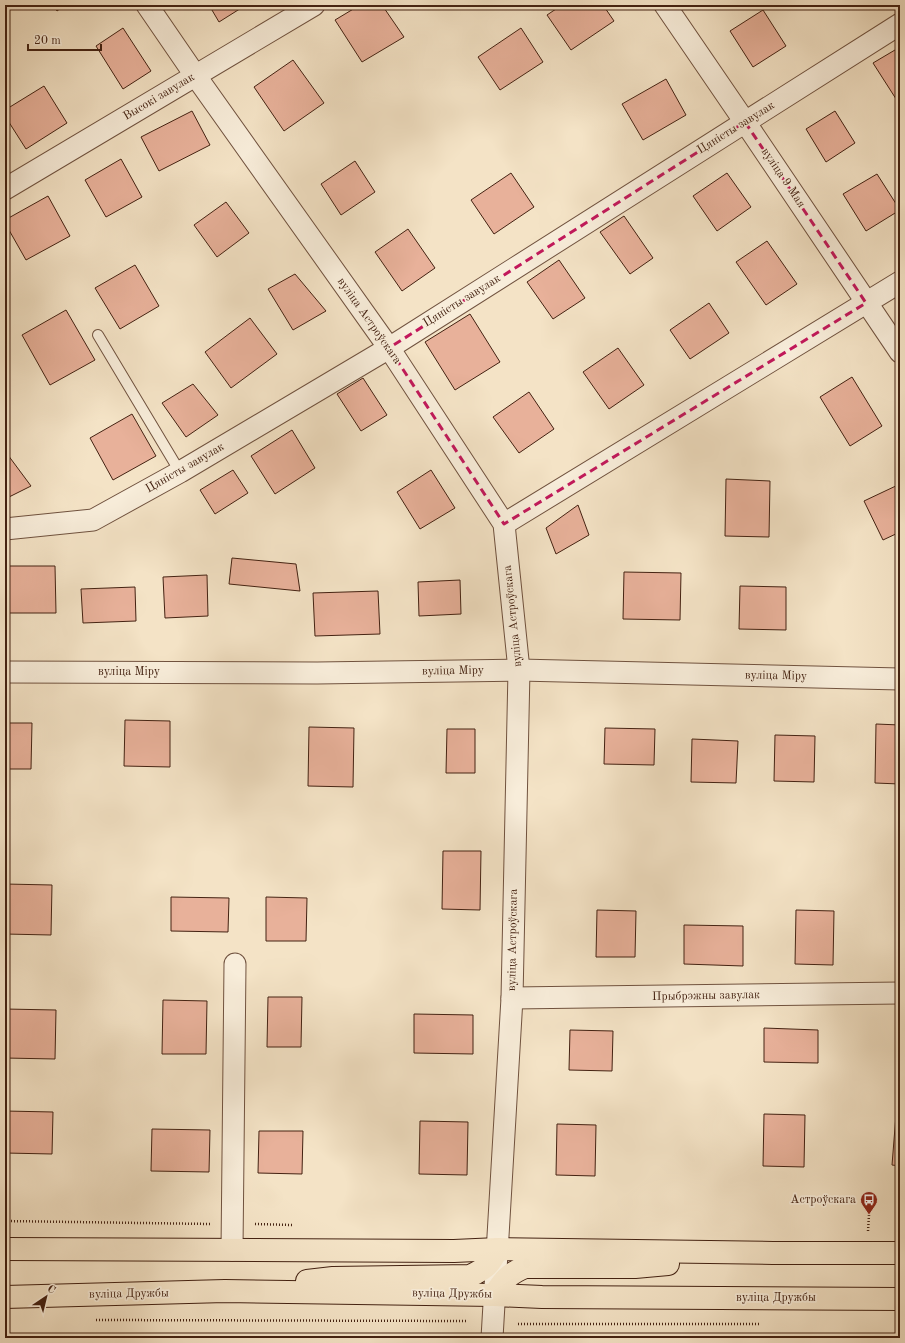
<svg xmlns="http://www.w3.org/2000/svg" width="905" height="1343" font-family="'Old Standard TT',serif">
<rect width="100%" height="100%" fill="#f4e3c6"/>
<filter id="stains"><feTurbulence type="fractalNoise" baseFrequency=".005" numOctaves="4"/><feColorMatrix values="0 0 0 0 .2 0 0 0 0 .09 0 0 0 0 .02 0 0 0 .5 -.17"/></filter>
<radialGradient id="worn" r=".72"><stop offset=".6" stop-color="#630" stop-opacity="0"/><stop offset="1" stop-color="#630" stop-opacity=".3"/></radialGradient>
<!-- building -->
<g fill="#e8b19a" stroke="#442212">
<path d="M 53,5 L 65,5 L 57,11 Z"/>
<path d="M 209,5 L 246,5 L 219,22 Z"/>
<path d="M 360,5 L 382,5 L 404,37 L 362,62 L 335,20 Z"/>
<path d="M 562,5 L 603,5 L 614,21 L 571,50 L 547,15 Z"/>
<path d="M 763,10 L 786,46 L 753,67 L 730,31 Z"/>
<path d="M 123,28 L 151,71 L 123,89 L 96,46 Z"/>
<path d="M 521,28 L 543,62 L 500,90 L 478,57 Z"/>
<path d="M 900,47 L 900,101 L 898,102 L 873,63 Z"/>
<path d="M 293,60 L 324,103 L 284,131 L 254,87 Z"/>
<path d="M 666,79 L 686,115 L 643,140 L 622,104 Z"/>
<path d="M 44,86 L 67,123 L 26,149 L 5,116 L 5,110 Z"/>
<path d="M 192,111 L 210,145 L 159,171 L 141,137 Z"/>
<path d="M 835,111 L 855,143 L 826,162 L 806,129 Z"/>
<path d="M 121,159 L 142,197 L 106,217 L 85,180 Z"/>
<path d="M 355,161 L 375,192 L 341,215 L 321,184 Z"/>
<path d="M 511,173 L 534,207 L 494,234 L 471,200 Z"/>
<path d="M 727,173 L 751,207 L 717,231 L 693,196 Z"/>
<path d="M 877,174 L 900,210 L 866,231 L 843,194 Z"/>
<path d="M 48,196 L 70,236 L 26,260 L 5,223 L 5,220 Z"/>
<path d="M 226,202 L 249,233 L 217,257 L 194,225 Z"/>
<path d="M 624,216 L 653,258 L 630,274 L 600,232 Z"/>
<path d="M 408,229 L 435,268 L 402,291 L 375,252 Z"/>
<path d="M 767,241 L 797,284 L 766,305 L 736,262 Z"/>
<path d="M 559,260 L 585,298 L 553,319 L 527,282 Z"/>
<path d="M 135,265 L 159,306 L 120,329 L 95,288 Z"/>
<path d="M 295,274 L 326,311 L 293,330 L 268,289 Z"/>
<path d="M 709,303 L 729,333 L 690,359 L 670,330 Z"/>
<path d="M 66,310 L 95,360 L 50,385 L 22,335 Z"/>
<path d="M 470,314 L 500,362 L 455,390 L 425,342 Z"/>
<path d="M 250,318 L 277,354 L 231,388 L 205,352 Z"/>
<path d="M 618,348 L 644,385 L 609,409 L 583,372 Z"/>
<path d="M 852,377 L 882,426 L 850,446 L 820,397 Z"/>
<path d="M 363,378 L 387,415 L 361,431 L 337,394 Z"/>
<path d="M 193,384 L 218,415 L 186,437 L 162,403 Z"/>
<path d="M 529,392 L 554,429 L 519,453 L 493,417 Z"/>
<path d="M 132,414 L 156,456 L 113,480 L 90,438 Z"/>
<path d="M 292,430 L 315,468 L 275,494 L 251,456 Z"/>
<path d="M 5,451 L 31,486 L 5,499 Z"/>
<path d="M 233,470 L 248,493 L 215,514 L 200,490 Z"/>
<path d="M 431,470 L 455,508 L 420,529 L 397,492 Z"/>
<path d="M 726,479 L 770,481 L 769,537 L 725,536 Z"/>
<path d="M 900,484 L 900,532 L 883,540 L 864,501 Z"/>
<path d="M 578,505 L 589,535 L 556,554 L 546,528 Z"/>
<path d="M 232,558 L 296,564 L 300,591 L 229,584 Z"/>
<path d="M 5,566 L 55,566 L 56,613 L 5,613 Z"/>
<path d="M 624,572 L 681,573 L 680,620 L 623,619 Z"/>
<path d="M 207,575 L 208,616 L 165,618 L 163,577 Z"/>
<path d="M 460,580 L 461,614 L 419,616 L 418,582 Z"/>
<path d="M 740,586 L 786,587 L 786,630 L 739,629 Z"/>
<path d="M 135,587 L 136,621 L 83,623 L 81,589 Z"/>
<path d="M 378,591 L 380,634 L 315,636 L 313,593 Z"/>
<path d="M 125,720 L 170,721 L 170,767 L 124,766 Z"/>
<path d="M 5,723 L 32,723 L 31,769 L 5,769 Z"/>
<path d="M 876,724 L 900,725 L 900,784 L 875,783 Z"/>
<path d="M 309,727 L 354,728 L 353,787 L 308,786 Z"/>
<path d="M 605,728 L 655,729 L 654,765 L 604,764 Z"/>
<path d="M 447,729 L 475,729 L 475,773 L 446,773 Z"/>
<path d="M 775,735 L 815,736 L 814,782 L 774,781 Z"/>
<path d="M 692,739 L 738,741 L 736,783 L 691,782 Z"/>
<path d="M 443,851 L 481,851 L 480,910 L 442,909 Z"/>
<path d="M 5,884 L 52,885 L 51,935 L 5,934 Z"/>
<path d="M 171,897 L 229,898 L 228,932 L 171,931 Z"/>
<path d="M 266,897 L 307,898 L 306,941 L 266,941 Z"/>
<path d="M 597,910 L 636,911 L 635,957 L 596,957 Z"/>
<path d="M 796,910 L 834,911 L 833,965 L 795,964 Z"/>
<path d="M 684,925 L 743,926 L 743,966 L 684,964 Z"/>
<path d="M 268,997 L 302,997 L 301,1047 L 267,1047 Z"/>
<path d="M 163,1000 L 207,1001 L 206,1054 L 162,1054 Z"/>
<path d="M 5,1009 L 56,1010 L 55,1059 L 5,1058 Z"/>
<path d="M 414,1014 L 473,1015 L 473,1054 L 414,1053 Z"/>
<path d="M 764,1028 L 818,1030 L 818,1063 L 764,1062 Z"/>
<path d="M 570,1030 L 613,1031 L 612,1071 L 569,1070 Z"/>
<path d="M 5,1111 L 53,1112 L 52,1154 L 5,1153 Z"/>
<path d="M 764,1114 L 805,1115 L 804,1167 L 763,1166 Z"/>
<path d="M 896,1115 L 900,1115 L 900,1166 L 892,1165 Z"/>
<path d="M 420,1121 L 468,1122 L 467,1175 L 419,1174 Z"/>
<path d="M 557,1124 L 596,1125 L 595,1176 L 556,1175 Z"/>
<path d="M 152,1129 L 210,1130 L 209,1172 L 151,1171 Z"/>
<path d="M 259,1131 L 303,1131 L 302,1174 L 258,1173 Z"/>
</g>
<g fill="none" stroke-linecap="round" stroke-linejoin="round">
<defs>
<path id="service" d="M 98,335 L 180,472"/>
<g id="minor">
<path d="M 147,5 L 195,75 L 389,348 L 504,524 L 519,670 L 512,998 L 492,1338"/>
<path d="M 665,5 L 745,122 L 900,352"/>
<path d="M 5,189 L 314,5"/>
<path d="M 504,524 L 900,282"/>
<path d="M 5,529 L 93,520 L 180,472 L 389,348 L 900,24"/>
<path d="M 5,672 L 317,673 L 519,670 L 900,679"/>
<path d="M 512,998 L 900,993"/>
<path d="M 232,1250 L 235,964"/>
</g>
<g id="primary">
<path d="M 5,1249 L 454,1251 L 498,1249 L 773,1253 L 900,1253"/>
<path d="M 307,1281 L 333,1278 L 470,1276 C 487,1268 489,1265 498,1249"/>
<path d="M 494,1295 C 504,1280 508,1274 525,1267 L 635,1267 L 668,1264"/>
<path d="M 5,1297 L 225,1291 L 494,1295 L 542,1297 L 900,1299"/>
</g>
</defs>
<!-- service casing -->
<use href="#service" stroke="#70523f" stroke-width="12"/>
<!-- minor casing -->
<use href="#minor" stroke="#70523f" stroke-width="23"/>
<!-- primary casing -->
<use href="#primary" stroke="#442212" stroke-width="24"/>
<!-- path -->
<g stroke="#442212" stroke-width="2.5" stroke-dasharray="1 2" stroke-linecap="butt">
<path d="M 5,1221 L 210,1224"/>
<path d="M 255,1224 L 292,1225"/>
<path d="M 868,1231 L 869,1215"/>
<path d="M 96,1320 L 467,1321"/>
<path d="M 518,1324 L 760,1324"/>
</g>
<!-- service -->
<use href="#service" stroke="#f8edda" stroke-width="10"/>
<!-- minor -->
<use href="#minor" stroke="#f8edda" stroke-width="21"/>
<!-- primary -->
<use href="#primary" stroke="#f4e3c6" stroke-width="22"/>
</g>
<!-- marked area -->
<path fill="none" stroke="#c2185b" stroke-width="3" stroke-dasharray="8 5" stroke-linejoin="round" d="M 745,122 L 866,303 L 504,524 L 389,348 Z"/>
<!-- icons -->
<defs>
<symbol id="bus-pin" viewBox="-11 -11 22 30"><path d="M0 17L-7.5 6A9.5 9.5 0 1 1 7.5 6Z" fill="#8f2418" stroke="#f8edda"/><path d="M-5-6H5V4H4V6H2V4H-2V6H-4V4H-5ZM-3.5-4V0h7V-4ZM-3.5 1.2v1.5H-2V1.2ZM2 1.2v1.5H3.5V1.2Z" fill="#fff"/></symbol>
</defs>
<g fill-rule="evenodd">
<use href="#bus-pin" x="859" y="1190" width="20" height="27"/>
</g>
<g text-anchor="middle" dominant-baseline="central" stroke-width="3.5" stroke-linejoin="round" paint-order="stroke">
<!-- street labels -->
<g font-size="12" fill="#442212" stroke="#f8edda">
<text transform="translate(159 97) rotate(-31)">Высокі завулак</text>
<text transform="translate(736 128) rotate(-32)">Цяністы завулак</text>
<text transform="translate(783 178) rotate(56)">вуліца 9 Мая</text>
<text transform="translate(462 301) rotate(-32)">Цяністы завулак</text>
<text transform="translate(369 321) rotate(55)">вуліца Астроўскага</text>
<text transform="translate(185 468) rotate(-30)">Цяністы завулак</text>
<text transform="translate(513 616) rotate(-96)">вуліца Астроўскага</text>
<text transform="translate(453 671) rotate(-1)">вуліца Міру</text>
<text x="129" y="672">вуліца Міру</text>
<text transform="translate(776 676) rotate(1)">вуліца Міру</text>
<text transform="translate(513 940) rotate(-89)">вуліца Астроўскага</text>
<text transform="translate(706 996) rotate(-1)">Прыбрэжны завулак</text>
<text transform="translate(129 1294) rotate(-1)">вуліца Дружбы</text>
<text transform="translate(452 1294) rotate(1)">вуліца Дружбы</text>
<text x="776" y="1298">вуліца Дружбы</text>
</g>
<!-- poi labels -->
<g font-size="12" fill="#442212" stroke="#f8edda" text-anchor="end">
<text x="856" y="1200">Астроўскага</text>
</g>
</g>
<!-- margin -->
<rect width="905" height="1343" fill="none" stroke="#f4e3c6" stroke-width="20"/>
<rect x="6" y="6" width="893" height="1331" fill="none" stroke="#442212" stroke-width="2"/>
<rect x="10" y="10" width="885" height="1323" fill="none" stroke="#442212"/>
<!-- north arrow -->
<g transform="translate(46 1297) rotate(35)" stroke="#f8edda" stroke-width="3" paint-order="stroke">
<path d="M0-3L7 15L0 10L-7 15Z" fill="#442212"/>
<text y="-6" font-size="11" font-weight="bold" text-anchor="middle" fill="#442212">С</text>
</g>
<!-- scale -->
<path d="M28 44v6h73v-6" fill="none" stroke="#442212" stroke-width="2"/>
<text x="34" y="44" font-size="12" fill="#442212" stroke="#f8edda" stroke-width="3" paint-order="stroke">20 m</text>
<rect width="100%" height="100%" filter="url(#stains)"/>
<rect width="100%" height="100%" fill="url(#worn)"/>
</svg>
